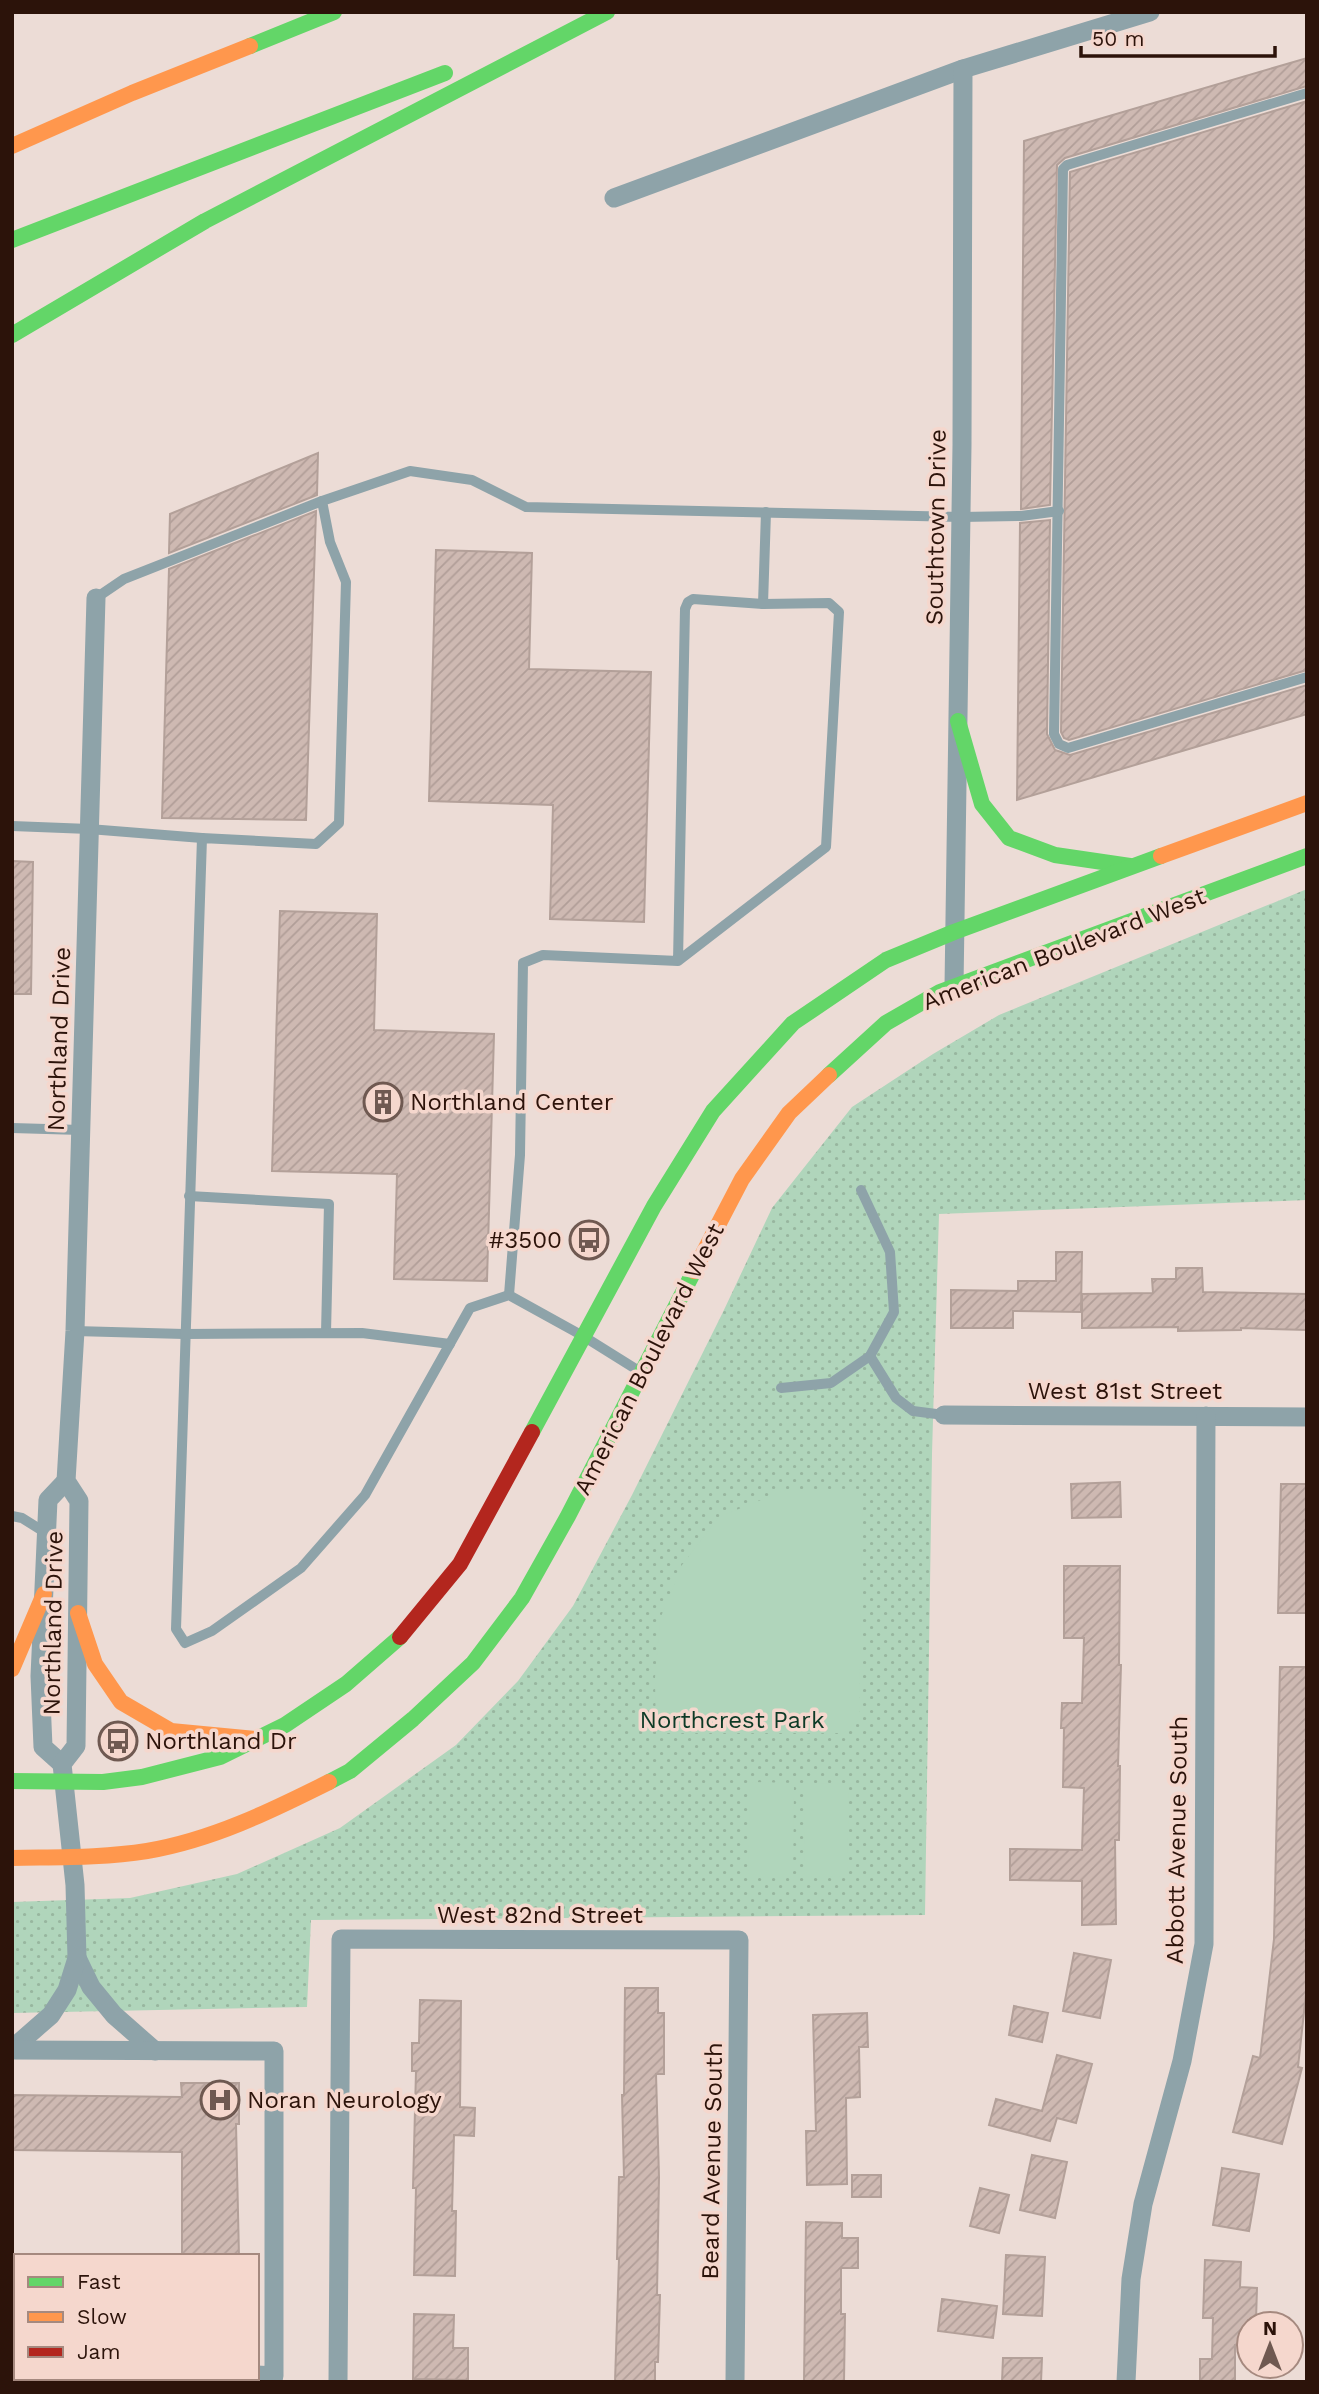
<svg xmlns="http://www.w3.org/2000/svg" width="1319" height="2394" font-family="'Work Sans',sans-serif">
<defs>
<pattern id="park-dots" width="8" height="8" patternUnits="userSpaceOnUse" patternTransform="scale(1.75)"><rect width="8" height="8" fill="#b0d5bb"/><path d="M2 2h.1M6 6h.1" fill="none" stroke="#98b69f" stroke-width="1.8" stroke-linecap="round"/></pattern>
<pattern id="building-hatch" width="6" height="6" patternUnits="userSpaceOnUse" patternTransform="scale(1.75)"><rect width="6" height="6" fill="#ceb9b2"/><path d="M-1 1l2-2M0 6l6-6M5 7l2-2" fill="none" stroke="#b19e98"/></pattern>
</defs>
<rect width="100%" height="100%" fill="#ecdcd6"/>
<!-- park -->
<path fill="url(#park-dots)" d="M 1307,889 L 1307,1200 L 939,1214 L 932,1454 L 925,1915 L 311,1920 L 307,2007 L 12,2013 L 12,1902 L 130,1898 L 237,1874 L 340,1828 L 456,1745 L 518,1681 L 573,1606 L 632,1495 L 723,1312 L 772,1208 L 852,1107 L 933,1054 L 999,1015 Z"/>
<!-- pitch -->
<g fill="#b0d5bb">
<path d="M 788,1489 L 863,1489 L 859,1720 L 843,1733 L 656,1733 L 655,1678 L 660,1619 L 682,1565 L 719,1517 Z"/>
<path d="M 750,1782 L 794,1783 L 793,1875 L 748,1875 Z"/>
<path d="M 805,1783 L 849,1784 L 847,1877 L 804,1876 Z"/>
</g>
<!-- building -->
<g fill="url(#building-hatch)" stroke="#b3a099" stroke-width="2">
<path d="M 1307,58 L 1307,86 L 1065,158 L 1057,165 L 1050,505 L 1021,509 L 1024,141 Z"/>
<path d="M 1307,101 L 1307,670 L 1069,740 L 1064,738 L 1061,732 L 1070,172 Z"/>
<path d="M 318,453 L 317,495 L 169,553 L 170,514 Z"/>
<path d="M 316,511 L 306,820 L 162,818 L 169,569 Z"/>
<path d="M 1050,520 L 1047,734 L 1055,750 L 1070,755 L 1307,685 L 1307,714 L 1017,800 L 1020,523 Z"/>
<path d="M 436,550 L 532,553 L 529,669 L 651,672 L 644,922 L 550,919 L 553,805 L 429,801 Z"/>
<path d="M 12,861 L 33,862 L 31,994 L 12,994 Z"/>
<path d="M 280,911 L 377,914 L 374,1030 L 494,1034 L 487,1281 L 394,1279 L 397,1174 L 272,1171 Z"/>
<path d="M 1056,1252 L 1082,1252 L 1081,1312 L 1013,1311 L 1013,1328 L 951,1328 L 951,1290 L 1018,1291 L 1018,1281 L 1056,1281 Z"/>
<path d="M 1176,1268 L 1202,1268 L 1203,1292 L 1307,1294 L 1307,1330 L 1241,1328 L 1241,1330 L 1178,1331 L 1178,1327 L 1082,1328 L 1082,1294 L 1153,1293 L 1152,1279 L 1176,1279 Z"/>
<path d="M 1120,1482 L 1121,1517 L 1072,1518 L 1071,1484 Z"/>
<path d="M 1281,1484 L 1307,1484 L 1307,1613 L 1278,1613 Z"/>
<path d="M 1064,1566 L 1120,1566 L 1119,1665 L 1121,1665 L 1118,1766 L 1120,1766 L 1119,1840 L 1115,1840 L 1116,1924 L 1082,1925 L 1082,1881 L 1010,1880 L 1010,1849 L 1082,1850 L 1084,1788 L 1063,1787 L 1064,1728 L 1061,1728 L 1062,1703 L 1082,1703 L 1084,1638 L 1064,1638 Z"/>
<path d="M 1280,1667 L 1307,1667 L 1307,1985 L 1298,2067 L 1302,2068 L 1282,2144 L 1233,2132 L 1253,2056 L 1260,2058 L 1274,1939 Z"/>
<path d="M 1074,1953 L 1111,1960 L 1100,2018 L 1063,2011 Z"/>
<path d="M 625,1988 L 658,1988 L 658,2013 L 664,2013 L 664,2074 L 656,2074 L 659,2177 L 657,2295 L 660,2295 L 658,2362 L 655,2362 L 655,2382 L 615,2382 L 619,2259 L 617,2259 L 619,2177 L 624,2177 L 622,2095 L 624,2095 Z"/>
<path d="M 420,2000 L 461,2001 L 460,2107 L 475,2108 L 474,2136 L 454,2135 L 452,2211 L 456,2211 L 455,2276 L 414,2275 L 416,2188 L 413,2188 L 416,2071 L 412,2071 L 412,2043 L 419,2043 Z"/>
<path d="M 1014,2006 L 1048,2013 L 1042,2042 L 1009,2035 Z"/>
<path d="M 867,2013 L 868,2047 L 859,2047 L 860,2097 L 846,2098 L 847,2184 L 807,2185 L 806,2131 L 816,2131 L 813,2015 Z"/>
<path d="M 1057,2055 L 1092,2064 L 1076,2123 L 1057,2118 L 1050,2141 L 989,2125 L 996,2099 L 1042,2111 Z"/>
<path d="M 181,2083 L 239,2083 L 239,2124 L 236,2124 L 239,2256 L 182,2256 L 182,2152 L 12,2150 L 12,2095 L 182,2097 Z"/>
<path d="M 1032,2155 L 1067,2162 L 1055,2218 L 1020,2210 Z"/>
<path d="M 1222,2168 L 1259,2174 L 1249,2231 L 1213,2225 Z"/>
<rect x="852" y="2175" width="29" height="22"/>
<path d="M 980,2188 L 1009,2195 L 999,2233 L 970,2226 Z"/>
<path d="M 806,2222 L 842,2223 L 842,2238 L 858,2238 L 858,2268 L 841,2268 L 841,2314 L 845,2314 L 844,2382 L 804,2382 Z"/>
<path d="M 1006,2255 L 1045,2257 L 1042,2316 L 1003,2314 Z"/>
<path d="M 1205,2260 L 1241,2262 L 1240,2287 L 1257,2288 L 1256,2320 L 1248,2320 L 1248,2345 L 1235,2345 L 1235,2382 L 1200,2382 L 1200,2359 L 1212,2359 L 1213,2318 L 1203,2318 Z"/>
<path d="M 942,2299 L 997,2306 L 993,2338 L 938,2331 Z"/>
<path d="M 414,2314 L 454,2315 L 453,2348 L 468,2348 L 468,2380 L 413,2379 Z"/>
<path d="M 1003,2358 L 1042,2358 L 1041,2382 L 1002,2382 Z"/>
</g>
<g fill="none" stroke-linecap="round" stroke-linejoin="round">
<!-- lane -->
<g stroke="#8ea3a9" stroke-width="10">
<path d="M 1307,93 L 1067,165 L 1063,169 L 1054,734 L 1059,744 L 1068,748 L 1307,677"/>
<path d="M 96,598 L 124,579 L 322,501"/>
<path d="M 763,604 L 766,512"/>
<path d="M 12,826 L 89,829 L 202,838"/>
<path d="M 12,1128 L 81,1130"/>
<path d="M 189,1196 L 329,1204 L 326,1333"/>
<path d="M 509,1295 L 520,1155 L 523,963 L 543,955 L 678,961 L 826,847 L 839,612 L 829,603 L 763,604 L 693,599 L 688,602 L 685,609 L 678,961"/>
<path d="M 75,1331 L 184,1334 L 362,1333 L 450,1344"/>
<path d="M 870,1356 L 896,1398 L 913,1411 L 944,1415"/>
<path d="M 639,1371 L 583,1336 L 509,1295 L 470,1308 L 365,1495 L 301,1568 L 212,1631 L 185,1643 L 176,1629 L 202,838 L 316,844 L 339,823 L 346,582 L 330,542 L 322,501 L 410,471 L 472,480 L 526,507 L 961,517 L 1021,516 L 1059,511"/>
<path d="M 781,1388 L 831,1383 L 870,1356 L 894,1312 L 890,1252 L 861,1190"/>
<path d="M 12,1516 L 22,1518 L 46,1533"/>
</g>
<!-- street -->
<g stroke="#8ea3a9" stroke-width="19">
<path d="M 614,198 L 963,69"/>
<path d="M 954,987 L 962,445 L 963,69 L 1150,12"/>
<path d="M 944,1415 L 1307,1417"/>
<path d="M 62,1764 L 43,1747 L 40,1676 L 48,1500 L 66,1481"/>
<path d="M 77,1958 L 91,1987 L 114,2015 L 155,2051"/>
<path d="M 12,2049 L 51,2015 L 67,1990 L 77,1958 L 75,1885 L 62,1764 L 76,1746 L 79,1501 L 66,1481 L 75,1331 L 96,598"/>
<path d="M 12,2050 L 274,2051 L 274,2376 L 257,2375"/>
<path d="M 12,2373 L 16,2373"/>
<path d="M 338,2382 L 341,1939 L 739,1940 L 735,2382"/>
<path d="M 1126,2382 L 1131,2279 L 1143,2204 L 1182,2061 L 1204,1944 L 1206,1416"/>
</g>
<!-- fast -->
<g stroke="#63d668" stroke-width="16">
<path d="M 250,46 L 334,12"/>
<path d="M 12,240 L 445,73"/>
<path d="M 12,335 L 205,221 L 607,12"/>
<path d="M 958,721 L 982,804 L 1009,838 L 1055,855 L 1130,866"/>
<path d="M 829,1075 L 886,1023 L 940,992 L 1307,856"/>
<path d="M 532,1432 L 654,1206 L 713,1111 L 793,1023 L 886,960 L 954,932 L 1161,856"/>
<path d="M 12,1781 L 103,1782 L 142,1777 L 220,1757 L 285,1725 L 346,1684 L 400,1637"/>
<path d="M 329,1782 L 350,1771 L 413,1719 L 473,1663 L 522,1598 L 568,1516 L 694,1271"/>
</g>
<!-- slow -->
<g stroke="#ff974d" stroke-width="16">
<path d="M 12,146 L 132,93 L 250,46"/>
<path d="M 1161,856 L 1307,803"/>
<path d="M 694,1271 L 742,1179 L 789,1113 L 829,1075"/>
<path d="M 78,1613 L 95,1664 L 121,1702 L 171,1731 L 256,1739"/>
<path d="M 12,1669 L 44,1594"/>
<path d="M 12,1858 C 57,1857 103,1858 147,1851 C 212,1840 271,1811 329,1782"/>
</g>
<!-- jam -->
<path stroke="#b3261e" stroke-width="16" d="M 400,1637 L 460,1564 L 532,1432"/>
</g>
<!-- icons -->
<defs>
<symbol id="building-ring" viewBox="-11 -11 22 22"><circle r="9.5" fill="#f5d7cd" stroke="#6f5951" stroke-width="1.5"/><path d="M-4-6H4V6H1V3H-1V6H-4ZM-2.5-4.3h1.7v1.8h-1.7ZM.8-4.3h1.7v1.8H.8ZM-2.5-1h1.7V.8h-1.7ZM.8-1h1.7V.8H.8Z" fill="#6f5951"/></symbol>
<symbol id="bus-ring" viewBox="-11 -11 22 22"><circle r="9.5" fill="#f5d7cd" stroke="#6f5951" stroke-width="1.5"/><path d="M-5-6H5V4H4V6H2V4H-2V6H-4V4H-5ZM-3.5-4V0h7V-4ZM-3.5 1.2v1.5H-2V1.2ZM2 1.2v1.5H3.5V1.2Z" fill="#6f5951"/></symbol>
<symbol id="hospital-ring" viewBox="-11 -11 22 22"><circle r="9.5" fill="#f5d7cd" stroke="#6f5951" stroke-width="1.5"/><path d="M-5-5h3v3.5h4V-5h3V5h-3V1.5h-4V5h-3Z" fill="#6f5951"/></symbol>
</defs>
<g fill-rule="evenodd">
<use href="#building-ring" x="361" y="1080" width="44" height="44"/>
<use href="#bus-ring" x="567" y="1218" width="44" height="44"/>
<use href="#bus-ring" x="96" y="1719" width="44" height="44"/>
<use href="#hospital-ring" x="198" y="2078" width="44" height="44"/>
</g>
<g text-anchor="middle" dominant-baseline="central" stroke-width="7" stroke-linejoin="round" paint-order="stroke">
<!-- street labels -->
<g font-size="24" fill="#2c130a" stroke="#f5d7cd">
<text transform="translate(936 527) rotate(-89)">Southtown Drive</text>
<text transform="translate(1064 949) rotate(-21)">American Boulevard West</text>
<text transform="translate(59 1039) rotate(-88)">Northland Drive</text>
<text transform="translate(649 1359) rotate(-63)">American Boulevard West</text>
<text x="1125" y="1391">West 81st Street</text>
<text transform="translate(53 1623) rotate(-89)">Northland Drive</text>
<text transform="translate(1177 1840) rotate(-89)">Abbott Avenue South</text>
<text x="540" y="1915">West 82nd Street</text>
<text transform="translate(712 2161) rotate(-89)">Beard Avenue South</text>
</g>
<!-- poi labels -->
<g font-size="24" fill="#2c130a" stroke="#f5d7cd" text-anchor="start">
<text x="410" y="1102">Northland Center</text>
<text x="562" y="1240" text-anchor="end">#3500</text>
<text x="145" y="1741">Northland Dr</text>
<text x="247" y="2100">Noran Neurology</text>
</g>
<!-- park labels -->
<g font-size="24" fill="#0d3a26" stroke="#f5d7cd">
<text x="732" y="1720">Northcrest Park</text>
</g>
</g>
<!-- border -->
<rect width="1319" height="2394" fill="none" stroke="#2c130a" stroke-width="28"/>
<!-- legend -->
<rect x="14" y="2254" width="245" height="126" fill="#f5d7cd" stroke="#a5897f" stroke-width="2"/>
<rect x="28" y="2277" width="35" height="10" fill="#63d668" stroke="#a5897f" stroke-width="2"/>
<text x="77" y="2289" font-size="21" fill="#2c130a">Fast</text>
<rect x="28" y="2312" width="35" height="10" fill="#ff974d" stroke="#a5897f" stroke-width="2"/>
<text x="77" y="2324" font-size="21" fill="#2c130a">Slow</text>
<rect x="28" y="2347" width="35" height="10" fill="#b3261e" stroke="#a5897f" stroke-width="2"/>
<text x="77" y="2359" font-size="21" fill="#2c130a">Jam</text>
<!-- north arrow -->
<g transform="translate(1270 2345)"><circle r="33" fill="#f5d7cd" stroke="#a5897f" stroke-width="2"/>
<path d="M0-5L12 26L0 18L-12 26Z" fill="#6f5951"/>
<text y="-10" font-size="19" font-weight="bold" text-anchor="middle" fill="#2c130a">N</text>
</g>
<!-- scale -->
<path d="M1081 46v10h194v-10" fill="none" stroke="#2c130a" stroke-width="3.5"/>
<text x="1092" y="46" font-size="21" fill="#2c130a" stroke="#f5d7cd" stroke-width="5" paint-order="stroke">50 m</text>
</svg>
